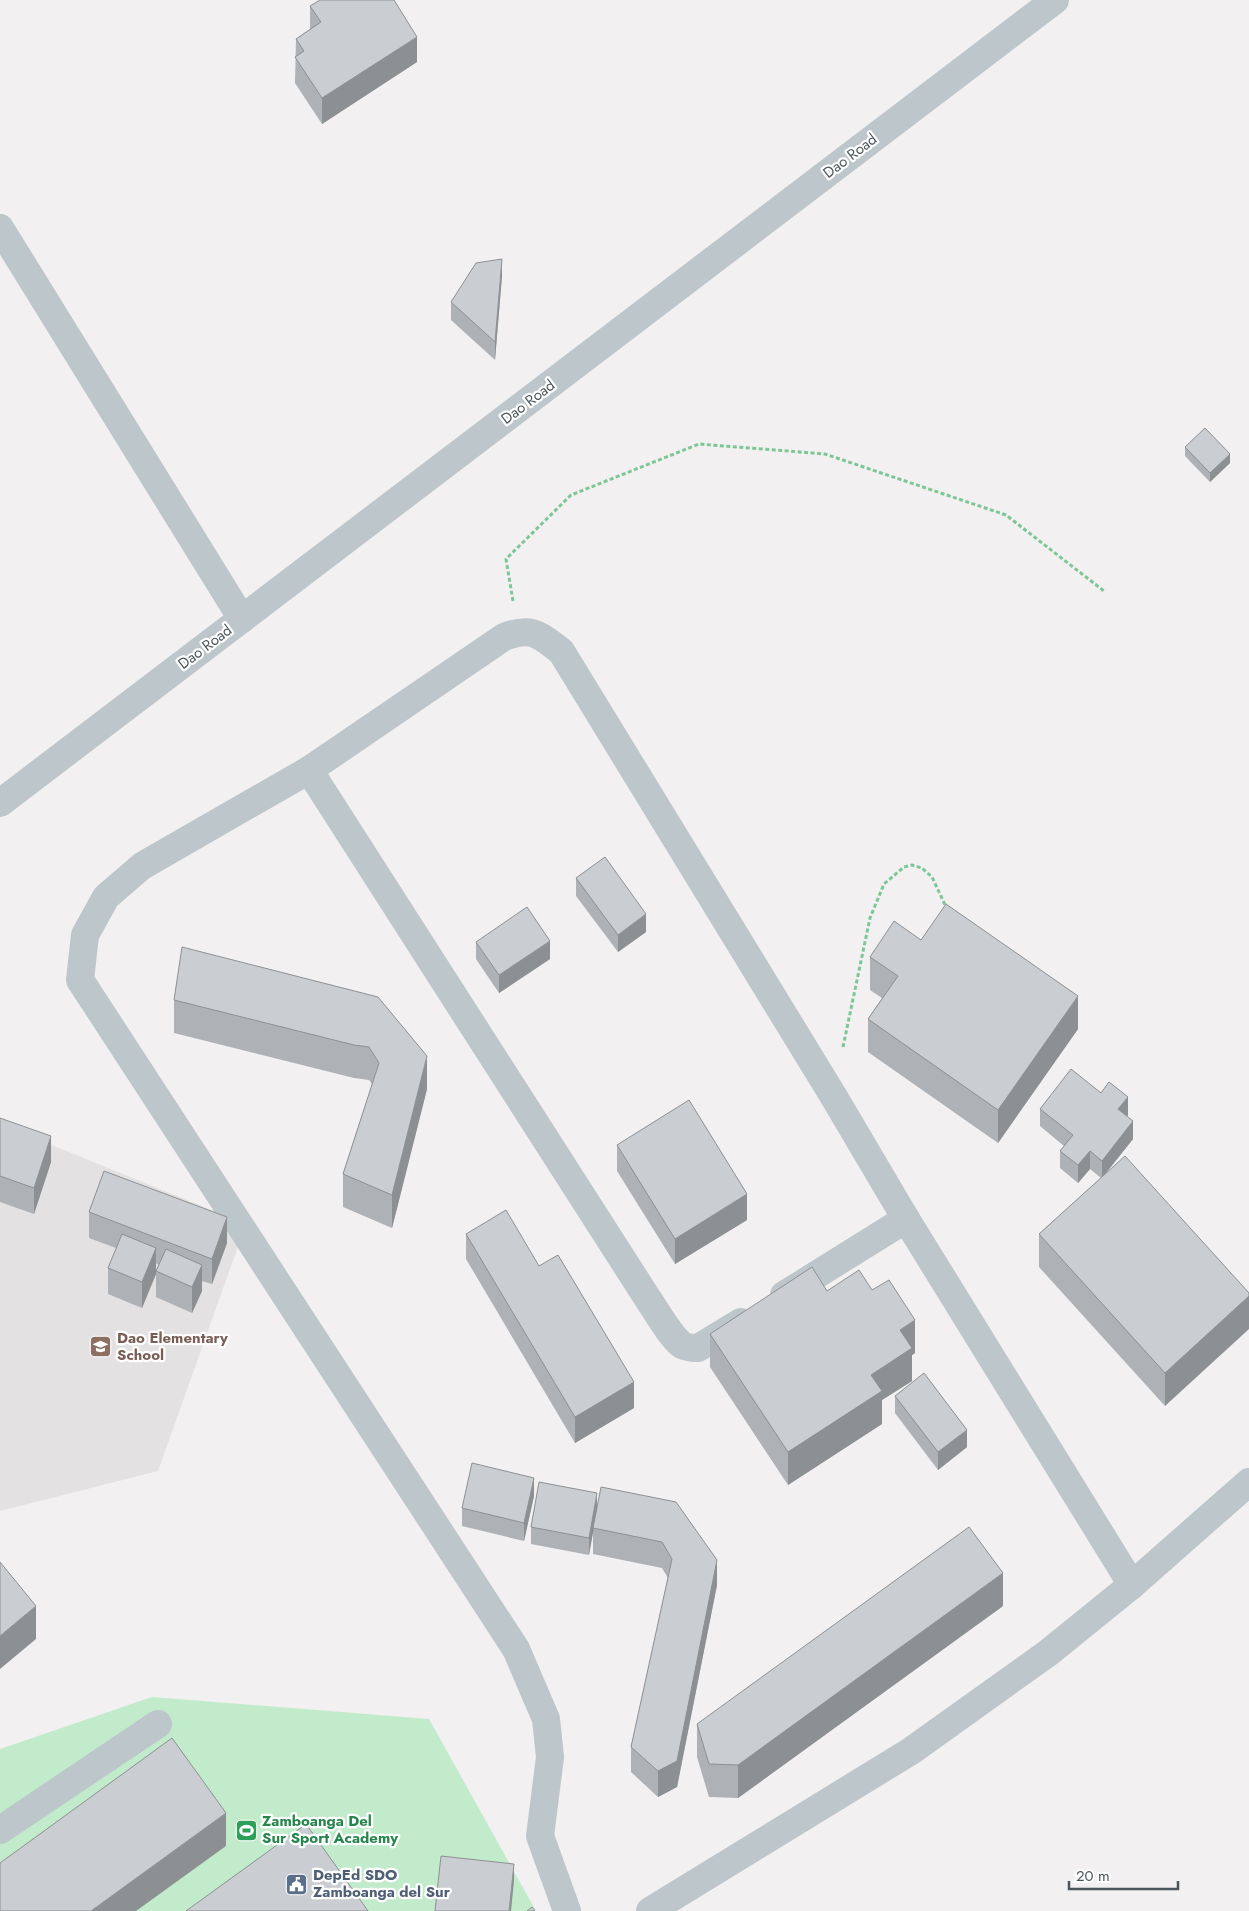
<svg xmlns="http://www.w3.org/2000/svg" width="1249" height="1911" font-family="Jost,sans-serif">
<rect width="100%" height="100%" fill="#f2f0f0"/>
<!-- education -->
<path fill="#e3e1e1" d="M 0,1124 L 246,1224 L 158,1471 L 0,1511 Z"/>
<!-- garden -->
<path fill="#c2ebcb" d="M 152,1697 L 429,1719 L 536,1911 L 0,1911 L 0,1749 Z"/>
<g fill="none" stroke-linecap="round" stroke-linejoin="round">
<!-- path -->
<g stroke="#7dc796" stroke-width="3" stroke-dasharray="4 2.5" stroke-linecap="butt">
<path d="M 513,601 L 506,559 L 571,495 L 699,444 L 825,454 L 1006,515 L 1104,591"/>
<path d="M 843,1047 L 870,918 L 884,884 L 904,867 L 912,865 L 922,868 L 932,877 L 946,907"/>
</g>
<!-- minor -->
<g stroke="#bcc6cb" stroke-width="28">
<path d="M 0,228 L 242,619"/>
<path d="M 309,770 L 648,1299 C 657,1312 670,1336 682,1345 C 688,1348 693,1348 698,1348 L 741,1322"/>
<path d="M 0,803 L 1055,0"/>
<path d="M 784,1295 L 906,1219"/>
<path d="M 0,1830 L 158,1724"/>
<path d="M 567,1911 L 540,1836 L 550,1757 L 546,1719 L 516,1649 L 80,980 L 85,935 L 106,897 L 142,866 L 309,770 L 504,637 C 532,626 539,635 561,651 L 834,1097 L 906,1219 L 1132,1585"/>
<path d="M 650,1911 L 911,1751 L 1048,1653 L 1132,1585 L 1249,1482"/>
</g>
</g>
<!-- wall -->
<g fill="#aeb1b5">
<path d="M 310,6 L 417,62 L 322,124 L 295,83 L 296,39 L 310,29 Z"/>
<path d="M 502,276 L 495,360 L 451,320 L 451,302 Z"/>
<path d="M 1185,447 L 1230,463 L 1210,482 L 1185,456 Z"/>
<path d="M 576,878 L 646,932 L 618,952 L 576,896 Z"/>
<path d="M 921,940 L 1078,1029 L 998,1143 L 868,1052 L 868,1019 L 882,998 L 870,990 L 870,957 Z"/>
<path d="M 476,942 L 550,959 L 499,993 L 476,959 Z"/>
<path d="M 378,997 L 427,1089 L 392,1228 L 343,1207 L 343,1174 L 372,1084 L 369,1080 L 354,1078 L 174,1033 L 174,1000 Z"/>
<path d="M 1040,1109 L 1128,1115 L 1127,1116 L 1133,1139 L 1105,1174 L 1249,1293 L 1165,1406 L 1039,1267 L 1039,1234 L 1101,1178 L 1090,1169 L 1078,1183 L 1060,1168 L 1060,1151 L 1064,1146 L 1040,1126 Z"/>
<path d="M 0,1118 L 51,1162 L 34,1214 L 0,1202 Z"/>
<path d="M 617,1145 L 747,1220 L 675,1264 L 617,1171 Z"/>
<path d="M 89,1212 L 227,1243 L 212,1284 L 202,1281 L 202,1291 L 192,1313 L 156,1297 L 156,1271 L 159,1265 L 156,1263 L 156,1274 L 142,1308 L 108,1294 L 108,1268 L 116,1248 L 89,1238 Z"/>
<path d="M 466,1234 L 539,1266 L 634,1408 L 575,1443 L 466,1259 Z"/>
<path d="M 872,1290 L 915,1353 L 912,1355 L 912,1381 L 882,1400 L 882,1424 L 788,1485 L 710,1367 L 710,1334 L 827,1291 Z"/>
<path d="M 895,1396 L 967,1447 L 938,1470 L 895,1413 Z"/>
<path d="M 601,1487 L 717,1585 L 677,1787 L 658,1797 L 631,1772 L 631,1747 L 668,1578 L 662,1568 L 593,1554 L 593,1530 L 589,1555 L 531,1544 L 531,1527 L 597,1509 Z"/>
<path d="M 534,1496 L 524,1541 L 462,1526 L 462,1508 Z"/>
<path d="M 1003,1606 L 738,1798 L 709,1797 L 697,1757 L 697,1724 Z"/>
</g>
<!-- shaded-wall -->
<g fill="#8d9093">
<path d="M 417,37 L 417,62 L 322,124 L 322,98 Z"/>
<path d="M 502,259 L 502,276 L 495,360 L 495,342 Z"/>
<path d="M 1230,454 L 1230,463 L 1210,482 L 1210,473 Z"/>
<path d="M 646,914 L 646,932 L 618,952 L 618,935 Z"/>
<path d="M 550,941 L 550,959 L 499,993 L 499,975 Z"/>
<path d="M 1078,996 L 1078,1029 L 998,1143 L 998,1110 Z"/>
<path d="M 427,1056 L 427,1089 L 392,1228 L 392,1195 Z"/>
<path d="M 1128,1097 L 1128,1115 L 1118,1127 L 1118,1109 Z"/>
<path d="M 1133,1121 L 1133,1139 L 1102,1178 L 1102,1161 Z"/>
<path d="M 51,1136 L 51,1162 L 34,1214 L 34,1188 Z"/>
<path d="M 1090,1151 L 1090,1169 L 1078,1183 L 1078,1165 Z"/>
<path d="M 747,1194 L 747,1220 L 675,1264 L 675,1239 Z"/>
<path d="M 227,1217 L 227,1243 L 212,1284 L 212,1259 Z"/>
<path d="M 156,1248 L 156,1274 L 142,1308 L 142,1282 Z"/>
<path d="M 202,1265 L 202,1291 L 192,1313 L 192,1287 Z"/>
<path d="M 1249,1296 L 1249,1329 L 1165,1406 L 1165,1373 Z"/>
<path d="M 915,1320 L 915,1353 L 912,1355 L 912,1381 L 882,1400 L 882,1424 L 788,1485 L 788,1452 L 871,1375 L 900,1330 Z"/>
<path d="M 634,1382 L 634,1408 L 575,1443 L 575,1417 Z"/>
<path d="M 967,1430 L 967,1447 L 938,1470 L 938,1452 Z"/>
<path d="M 534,1478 L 534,1496 L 524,1541 L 524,1523 Z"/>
<path d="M 597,1493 L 597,1511 L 589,1555 L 589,1538 Z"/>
<path d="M 717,1560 L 717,1585 L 677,1787 L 658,1797 L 658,1771 Z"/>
<path d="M 1003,1573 L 1003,1606 L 738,1798 L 738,1765 Z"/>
<path d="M 36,1606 L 36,1639 L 0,1669 L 0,1636 Z"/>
<path d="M 226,1813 L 226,1846 L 136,1911 L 91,1911 Z"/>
<path d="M 514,1864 L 514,1881 L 511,1911 L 509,1911 Z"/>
</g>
<!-- building -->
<g fill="#caced2" stroke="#8d9093">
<path d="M 320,0 L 394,0 L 417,37 L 322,98 L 295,57 L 304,51 L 296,39 L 321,22 L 310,6 Z"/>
<path d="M 502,259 L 495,342 L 451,302 L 476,263 Z"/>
<path d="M 1205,428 L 1230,454 L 1210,473 L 1185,447 Z"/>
<path d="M 605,857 L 646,914 L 618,935 L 576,878 Z"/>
<path d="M 946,904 L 1078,996 L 998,1110 L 868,1019 L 898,976 L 870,957 L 894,921 L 921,940 Z"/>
<path d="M 527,907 L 550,941 L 499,975 L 476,942 Z"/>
<path d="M 182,947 L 378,997 L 427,1056 L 392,1195 L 343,1174 L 379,1063 L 369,1047 L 354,1045 L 174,1000 Z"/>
<path d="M 1071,1069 L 1101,1093 L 1109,1082 L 1128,1097 L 1118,1109 L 1133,1121 L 1102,1161 L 1090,1151 L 1078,1165 L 1060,1151 L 1073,1135 L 1040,1109 Z"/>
<path d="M 689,1100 L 747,1194 L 675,1239 L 617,1145 Z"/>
<path d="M 0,1118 L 51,1136 L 34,1188 L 0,1176 Z"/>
<path d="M 1125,1156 L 1249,1293 L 1249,1296 L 1165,1373 L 1039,1234 Z"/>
<path d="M 104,1171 L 227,1217 L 212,1259 L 89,1212 Z"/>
<path d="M 506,1210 L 539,1266 L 558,1255 L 634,1382 L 575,1417 L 466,1234 Z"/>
<path d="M 122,1234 L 156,1248 L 142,1282 L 108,1268 Z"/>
<path d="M 166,1249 L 202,1265 L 192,1287 L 156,1271 Z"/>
<path d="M 812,1267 L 827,1291 L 859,1270 L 872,1290 L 889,1280 L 915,1320 L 900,1330 L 912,1348 L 871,1375 L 882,1391 L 788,1452 L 710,1334 Z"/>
<path d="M 924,1373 L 967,1430 L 938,1452 L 895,1396 Z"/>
<path d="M 472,1463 L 534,1478 L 524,1523 L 462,1508 Z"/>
<path d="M 539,1482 L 597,1493 L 589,1538 L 531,1527 Z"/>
<path d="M 601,1487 L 676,1502 L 717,1560 L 677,1761 L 658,1771 L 631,1747 L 672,1559 L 662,1542 L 593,1528 Z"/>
<path d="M 969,1527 L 1003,1573 L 738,1765 L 709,1764 L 697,1724 Z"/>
<path d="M 0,1562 L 36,1606 L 0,1636 Z"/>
<path d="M 172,1738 L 226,1813 L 91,1911 L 0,1911 L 0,1863 Z"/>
<path d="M 306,1824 L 368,1911 L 186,1911 Z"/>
<path d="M 441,1856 L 514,1864 L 509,1911 L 435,1911 Z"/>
<path d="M 532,1907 L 535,1911 L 527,1911 Z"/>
</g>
<!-- icons -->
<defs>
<symbol id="school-square" viewBox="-11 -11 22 22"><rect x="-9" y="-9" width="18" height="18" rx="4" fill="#8d6e63" stroke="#fff"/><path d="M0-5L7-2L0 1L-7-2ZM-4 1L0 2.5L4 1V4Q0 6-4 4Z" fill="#fff"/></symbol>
<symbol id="stadium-square" viewBox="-11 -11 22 22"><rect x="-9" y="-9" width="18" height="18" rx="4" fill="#2e9e5b" stroke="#fff"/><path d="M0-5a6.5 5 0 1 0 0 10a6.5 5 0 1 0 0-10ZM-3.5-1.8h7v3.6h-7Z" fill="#fff"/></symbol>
<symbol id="civic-square" viewBox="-11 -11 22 22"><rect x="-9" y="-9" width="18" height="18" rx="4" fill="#5c6f8a" stroke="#fff"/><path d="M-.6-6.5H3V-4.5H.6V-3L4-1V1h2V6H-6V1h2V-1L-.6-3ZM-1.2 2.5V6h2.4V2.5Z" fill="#fff"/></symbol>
</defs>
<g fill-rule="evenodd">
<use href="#school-square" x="88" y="1334" width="25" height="25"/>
<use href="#stadium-square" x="234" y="1818" width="25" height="25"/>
<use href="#civic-square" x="284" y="1872" width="25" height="25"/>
</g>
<g text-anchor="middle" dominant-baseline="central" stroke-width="4.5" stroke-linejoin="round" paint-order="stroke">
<!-- street labels -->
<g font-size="15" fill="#49565b" stroke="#fff">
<text transform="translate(850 156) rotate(-37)">Dao Road</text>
<text transform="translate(528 402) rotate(-37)">Dao Road</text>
<text transform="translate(205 647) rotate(-37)">Dao Road</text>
</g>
<!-- education labels -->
<g font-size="15" font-weight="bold" fill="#785e54" stroke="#fff" text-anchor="start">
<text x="117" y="1338">Dao Elementary<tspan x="117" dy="17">School</tspan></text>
</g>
<!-- leisure labels -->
<g font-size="15" font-weight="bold" fill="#27864d" stroke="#fff" text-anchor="start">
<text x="262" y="1821">Zamboanga Del<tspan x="262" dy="17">Sur Sport Academy</tspan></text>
</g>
<!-- service labels -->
<g font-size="15" font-weight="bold" fill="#4e5e75" stroke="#fff" text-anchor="start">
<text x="313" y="1875">DepEd SDO<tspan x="313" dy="17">Zamboanga del Sur</tspan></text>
</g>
</g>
<!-- scale -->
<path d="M1069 1881v8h109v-8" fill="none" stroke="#49565b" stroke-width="2.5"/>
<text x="1076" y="1881" font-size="15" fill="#49565b" stroke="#ffffff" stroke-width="4" paint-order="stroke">20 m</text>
</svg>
